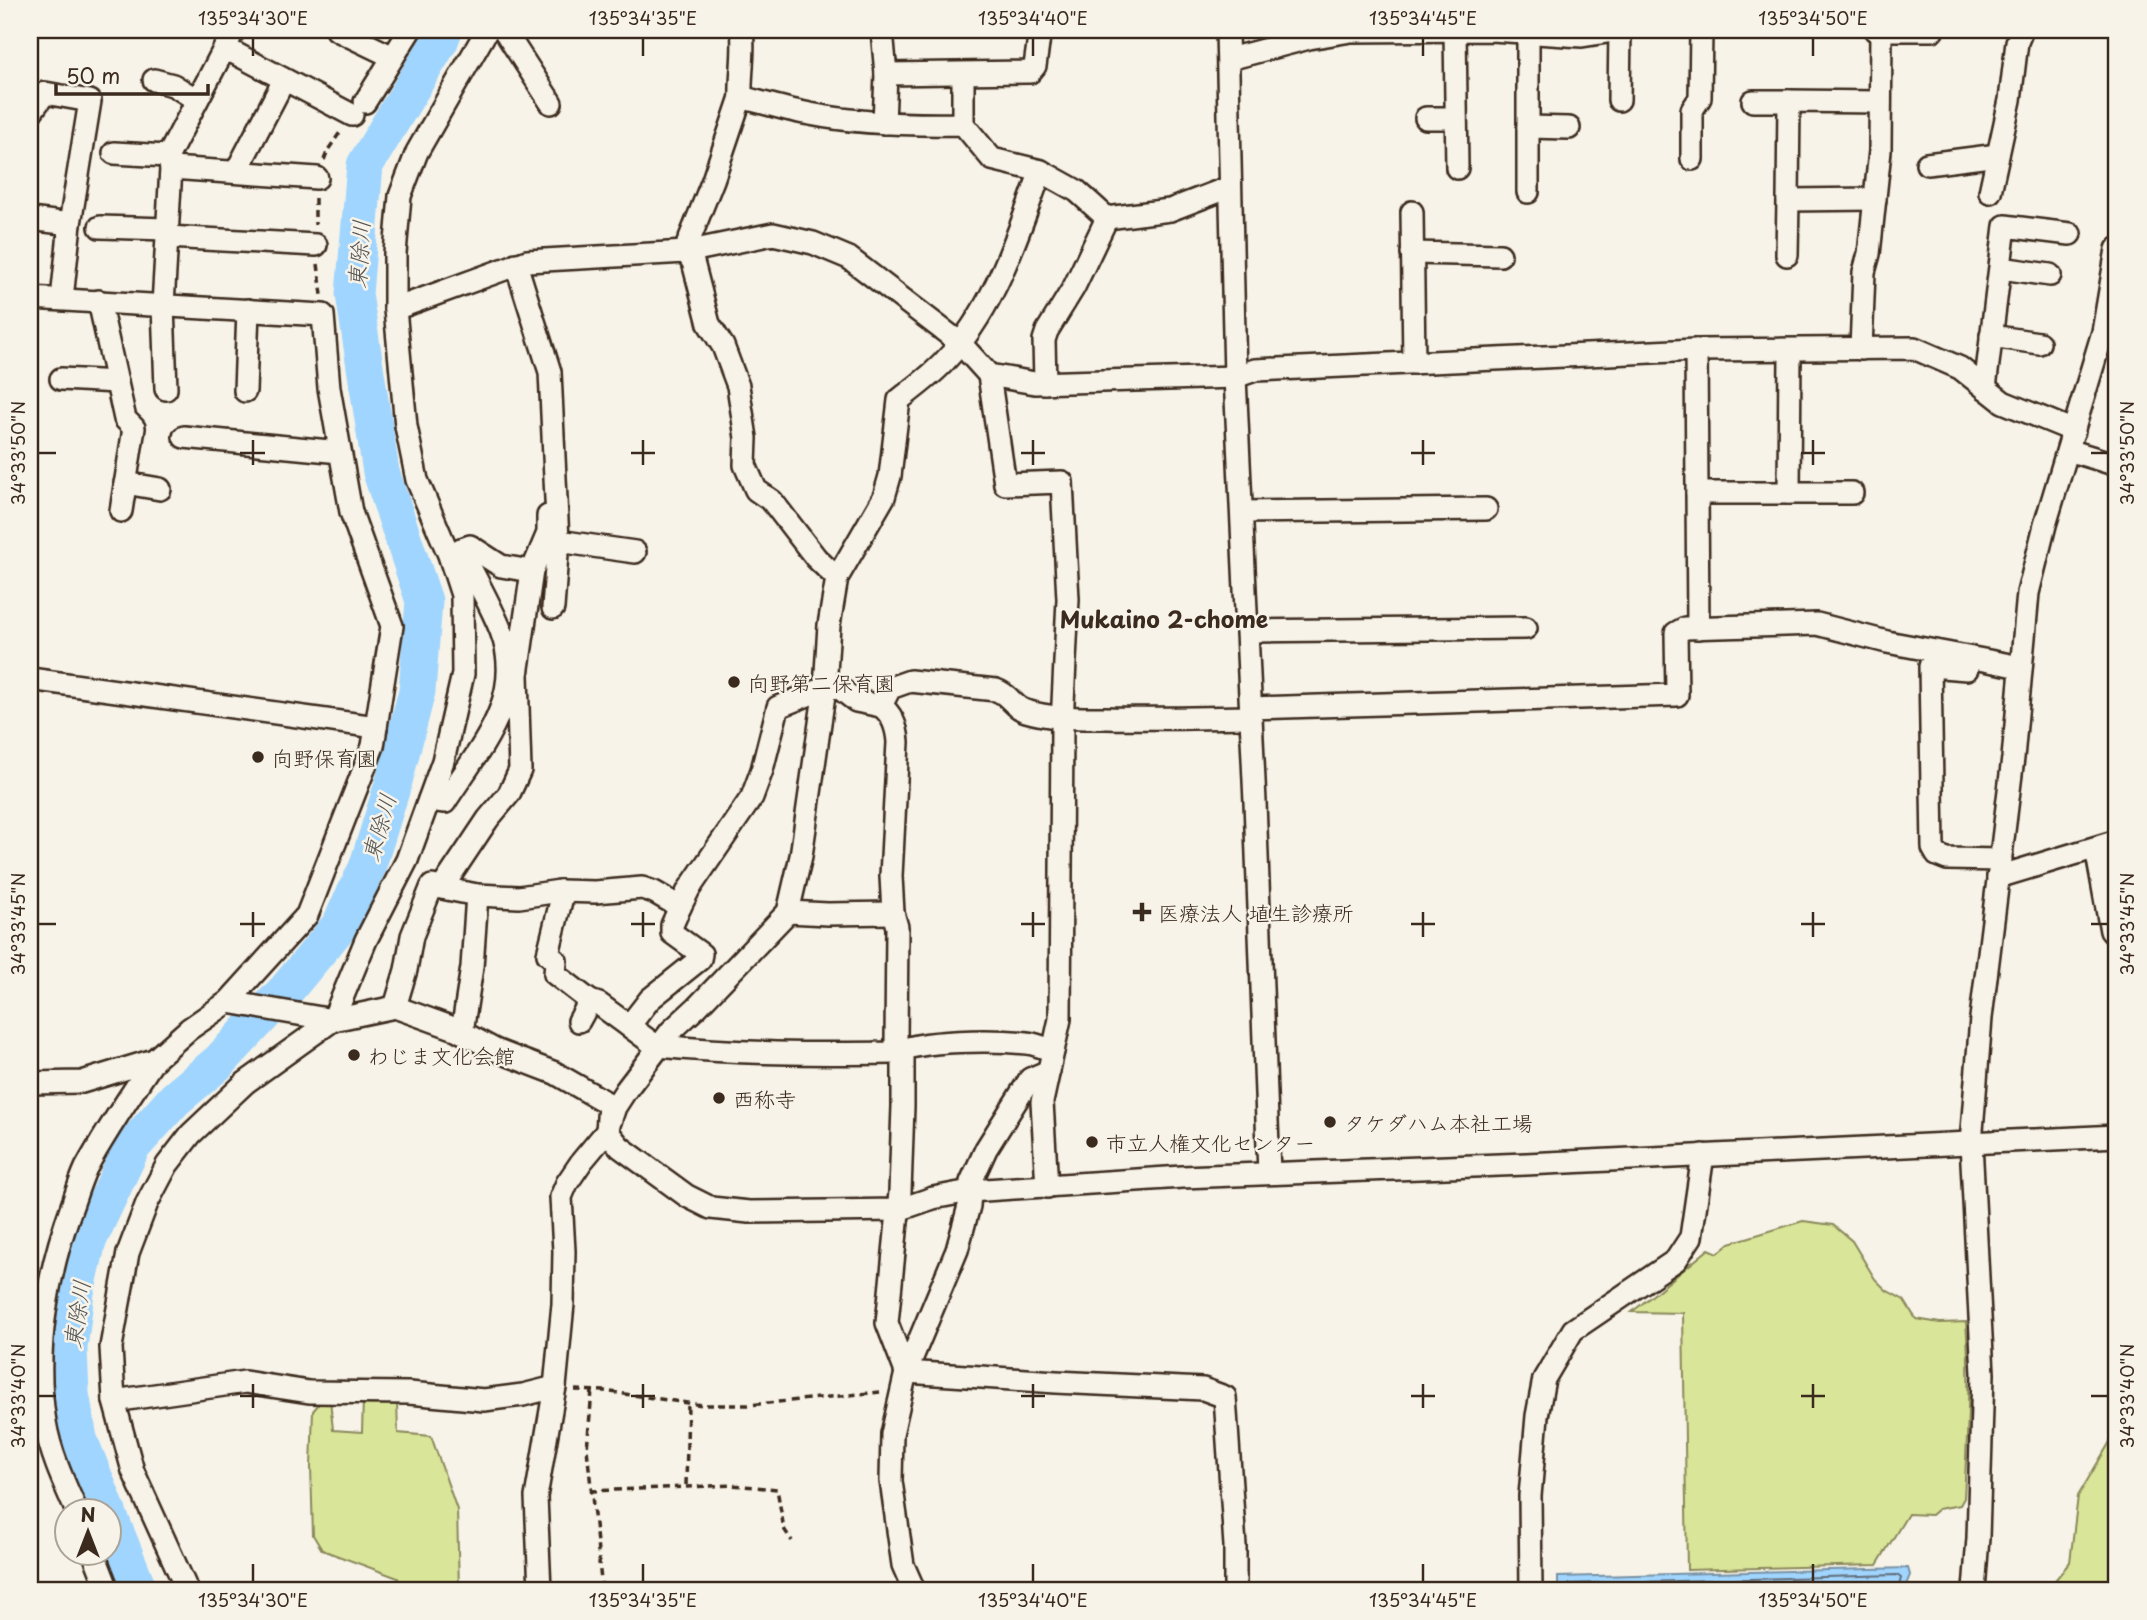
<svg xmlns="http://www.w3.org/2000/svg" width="2147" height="1620" font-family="'Playpen Sans','Klee One',sans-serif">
<rect width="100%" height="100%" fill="#f7f3e8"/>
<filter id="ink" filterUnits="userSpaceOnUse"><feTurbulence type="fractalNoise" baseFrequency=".0143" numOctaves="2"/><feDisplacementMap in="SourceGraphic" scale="14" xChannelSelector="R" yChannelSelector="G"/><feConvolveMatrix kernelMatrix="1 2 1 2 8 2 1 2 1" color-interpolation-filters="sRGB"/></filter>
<g filter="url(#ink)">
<!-- green -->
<g fill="#d9e598" stroke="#8a885b" stroke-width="2">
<path d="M 1803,1221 L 1833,1225 L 1852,1241 L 1875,1279 L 1886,1290 L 1904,1300 L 1916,1319 L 1940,1323 L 1966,1322 C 1971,1381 1967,1439 1964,1498 L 1960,1505 L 1938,1509 L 1931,1515 L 1908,1514 L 1877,1565 L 1687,1570 L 1683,1313 L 1632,1312 L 1709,1249 L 1718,1253 L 1730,1243 Z"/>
<path d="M 323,1399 L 330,1399 L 333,1430 L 362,1432 L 363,1399 L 397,1402 L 398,1433 L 431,1436 L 457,1510 L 459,1590 L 401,1590 L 398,1578 L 322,1550 L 313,1535 L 311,1467 L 313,1411 Z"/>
<path d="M 2117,1430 L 2117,1590 L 2047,1590 L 2070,1562 L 2078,1496 Z"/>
</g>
<!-- water -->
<path fill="#9fd5fe" stroke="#7791a4" stroke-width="2" d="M 1908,1568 L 1910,1575 L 1904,1590 L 1558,1590 L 1558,1577 Z"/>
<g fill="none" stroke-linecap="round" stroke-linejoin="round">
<!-- shore -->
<g stroke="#636e78" stroke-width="2">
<path d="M 1565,1590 L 1569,1584 L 1897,1575 L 1901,1578 L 1898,1590"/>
<path d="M 1658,1590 L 1886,1584 L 1889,1586 L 1889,1590"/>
</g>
<!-- river -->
<g stroke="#9fd5fe" stroke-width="37">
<path d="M 108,1512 L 79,1439 L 71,1394 L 69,1348 L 76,1292 L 88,1241 L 132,1147 L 175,1099 L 219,1062 L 287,989 L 340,925 L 367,868 L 394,781 L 417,691 L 424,601 L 381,472 L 354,294 L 365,165 L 440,41 L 444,30"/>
<path d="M 108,1513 L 139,1590"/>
</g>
<defs>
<g id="minor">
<path d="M 337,30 L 393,57"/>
<path d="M 504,30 L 551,103"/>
<path d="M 742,30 C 745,52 740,75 741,97 C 764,103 787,110 810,114 C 860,124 912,125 963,124 L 992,159 L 1041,171 L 1077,191 L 1107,218 L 1170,210 L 1230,187"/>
<path d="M 882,30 L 886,74 L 1030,72 L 1035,66 L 1040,30"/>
<path d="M 1227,30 L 1235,377 L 1255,802 L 1269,1173"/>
<path d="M 1875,30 L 1933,30"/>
<path d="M 1455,31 L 1457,168"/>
<path d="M 1528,33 L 1528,192"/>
<path d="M 225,48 L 352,115"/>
<path d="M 1229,59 L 1309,38 L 1351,31 L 1491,30 L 1582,36 L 1620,30"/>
<path d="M 963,74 L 963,124"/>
<path d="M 154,80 L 173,85 L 197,100"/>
<path d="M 741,97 L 713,180 L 688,243 L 686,252 L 693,262 L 709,324 L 723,346 L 738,386 L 746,438 L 745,465 L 756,490 L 772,501 L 816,558 L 837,578"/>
<path d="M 1619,100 L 1620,30"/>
<path d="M 1753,101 L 1789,101"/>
<path d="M 365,102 L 410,30"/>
<path d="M 30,114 L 45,93 L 90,101 L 70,224 L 62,299"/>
<path d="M 1426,118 L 1456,118"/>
<path d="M 884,123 L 886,74"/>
<path d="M 1528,127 L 1569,128"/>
<path d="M 114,153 L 168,156"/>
<path d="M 1692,159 L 1692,110 L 1700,98 L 1701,30"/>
<path d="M 1927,164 L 1998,155"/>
<path d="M 171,168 L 317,178"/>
<path d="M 236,172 L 284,80"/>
<path d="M 1990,192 L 2010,100 L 2017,42 L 2022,30"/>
<path d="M 1875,199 L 1788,200 L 1789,101 L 1880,102"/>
<path d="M 1412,212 L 1414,363"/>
<path d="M 30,219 L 70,224"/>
<path d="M 100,227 L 167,229"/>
<path d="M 167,237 L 316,245"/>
<path d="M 1412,253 L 1500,255"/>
<path d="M 1787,255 L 1788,200"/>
<path d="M 516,264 L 550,372 L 558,541 L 553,608"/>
<path d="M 2001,268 L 2050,275"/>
<path d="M 30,298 L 323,315 L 329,388 L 351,512 L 392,626 L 373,746 L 307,915 L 228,1002 L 189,1029 L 154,1060 L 82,1082 L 30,1083"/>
<path d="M 99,301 L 125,419 L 134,428 L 121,511"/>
<path d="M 395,309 L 527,261 L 686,252 L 773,234 L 813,243 L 849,258 L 960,343 L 989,375 L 1035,383 L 1235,377 L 1255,370 L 1696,350 L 1914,348 L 1960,368 L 2003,402 L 2074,431"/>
<path d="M 1991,336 L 2039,343"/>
<path d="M 1861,349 L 1864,272 L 1869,254 L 1880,151 L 1881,30"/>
<path d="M 1696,350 L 1698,628"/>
<path d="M 989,375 L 1005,484 L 1062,482 L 1068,599 L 1062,724 L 1060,1019 L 1042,1102 L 1047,1187"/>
<path d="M 61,379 L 117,382"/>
<path d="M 1045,383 L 1044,340 L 1047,331 L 1074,287 L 1107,218"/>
<path d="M 1985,388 L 2005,226 L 2070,234"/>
<path d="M 166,389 L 163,305 L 171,168 L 168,156 L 234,30"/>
<path d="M 245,391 L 248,310"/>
<path d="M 184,437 L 340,452"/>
<path d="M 2068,450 L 2117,465"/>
<path d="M 125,483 L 160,489"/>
<path d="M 1697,493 L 1789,493 L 1790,350"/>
<path d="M 1789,493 L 1852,493"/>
<path d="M 1242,512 L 1486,509"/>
<path d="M 558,541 L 635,552"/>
<path d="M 454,552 L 470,546 L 501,566 L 532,571 L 548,533 L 548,516"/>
<path d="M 1247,631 L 1526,628"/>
<path d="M 1967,669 L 1930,666 L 1933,848 L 1937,855 L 1947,859 L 2001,860"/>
<path d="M 30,679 L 376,727"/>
<path d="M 881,706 C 892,714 897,728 898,742 L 891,876 L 893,913 L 897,927 L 896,1042 L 903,1056 L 903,1106 L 900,1192 L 887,1323 L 906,1372"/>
<path d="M 1251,708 L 1677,695 L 1676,633 L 1685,628 L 1817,624 L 1887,642 L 2021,667"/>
<path d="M 429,800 L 445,802 C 478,750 527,698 501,631 C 490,603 474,577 461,549"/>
<path d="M 2096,848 L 2111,931 L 2117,936"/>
<path d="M 1998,877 L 2117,841"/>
<path d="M 442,888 L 488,819 L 509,794 L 520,770 L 517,675 L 532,571"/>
<path d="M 560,891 L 561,901 L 548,954 L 556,961 L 555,974 L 590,1001 L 599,1004 L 652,1043 L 659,1046 C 737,1054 816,1054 895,1053 C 920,1039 996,1040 1027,1043 C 1036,1044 1045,1048 1053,1051"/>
<path d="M 788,912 L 828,914 L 893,913"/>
<path d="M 228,1002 L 333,1020 L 395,1007 L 456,1029 L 495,1050 L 555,1073 L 609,1104 L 607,1131 L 620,1147 L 687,1196 L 711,1208 L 749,1212 L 898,1210 L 933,1198 L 970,1191 L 1182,1177 L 1526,1164 L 2117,1136"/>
<path d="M 395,1007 L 406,970 L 412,936 L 432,886 L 477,895 L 519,897 L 560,891 L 595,892 L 642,888 L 654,892 L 680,907 L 689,889 L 752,797 L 762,770 L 778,707 L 825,688 L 838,687 L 856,701 L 881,706 L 890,688 L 910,681 L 996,690 C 1011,695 1012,707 1026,711 C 1052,719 1079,718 1106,718 C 1154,719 1203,718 1251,717"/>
<path d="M 579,1021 L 590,1001"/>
<path d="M 629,1026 L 650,999 L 700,959 L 701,954 L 672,933 L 672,925 L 680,907"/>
<path d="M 462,1032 L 472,967 L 477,895"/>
<path d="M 906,1372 L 1056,1382 L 1203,1389 L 1225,1397 L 1235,1546 L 1235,1590"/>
<path d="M 114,1401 L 245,1382 L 309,1392 L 409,1393 L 484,1400 L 523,1395 L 555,1387"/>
<path d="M 77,1512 C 64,1483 50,1453 45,1422 C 33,1349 48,1271 73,1203 C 77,1191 81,1179 86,1168 C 106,1131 130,1096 154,1060"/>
<path d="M 94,1554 L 108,1590"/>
<path d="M 187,1590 L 133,1471 L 114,1401 L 111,1347 L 128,1253 L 147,1203 L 167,1165 L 191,1134 L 245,1083 L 333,1020 L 366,940 L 407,860 L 443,761 L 463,674 L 462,595 L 449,555 L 417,480 L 406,426 L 395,309 L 395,253 L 400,196 L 417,152 L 487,30"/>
<path d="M 540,1590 L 536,1497 L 555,1387 L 563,1304 L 564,1251 L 561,1197 L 567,1183 L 582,1161 L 607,1131 L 615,1107 L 626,1090 L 671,1031 L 697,1007 L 788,912 L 801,856 L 825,688 L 829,625 L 837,578 L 884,497 L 890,476 L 899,400 C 914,388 931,376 944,362 C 995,309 1016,238 1041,171"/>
<path d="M 914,1590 L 903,1565 L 891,1481 L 892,1434 L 906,1372 L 957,1250 L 969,1206 L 971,1182 L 986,1149 L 1030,1079 L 1049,1071"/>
<path d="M 1531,1590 L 1530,1496 L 1537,1416 L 1544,1379 L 1573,1330 L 1676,1260 L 1691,1237 L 1703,1155"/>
<path d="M 1974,1590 L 1978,1538 L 1983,1374 L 1971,1143 L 1981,1018 L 2013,758 L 2028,593 L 2045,525 L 2103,332 L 2117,249"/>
</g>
</defs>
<!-- minor casing -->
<use href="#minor" stroke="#3b2a1e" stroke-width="26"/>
<!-- path -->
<g stroke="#3b2a1e" stroke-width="3.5" stroke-dasharray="7 5" stroke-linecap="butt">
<path d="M 324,160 L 328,150 L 341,131"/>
<path d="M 315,198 L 315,225"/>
<path d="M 318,264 L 322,295"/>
<path d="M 575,1390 L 604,1391 L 702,1405 L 748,1405 L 880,1392"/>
<path d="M 592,1391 L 587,1449 L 602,1590"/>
<path d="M 686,1485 L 688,1403"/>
<path d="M 590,1491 L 732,1485 L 777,1489 L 784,1529 L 792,1541"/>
</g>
<!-- minor -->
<use href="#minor" stroke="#f7f3e8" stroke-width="21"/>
</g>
</g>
<!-- ticks -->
<path fill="none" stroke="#3b2a1e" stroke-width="2.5" d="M 253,38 L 253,56M 643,38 L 643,56M 1033,38 L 1033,56M 1423,38 L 1423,56M 1813,38 L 1813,56M 253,440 L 253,465M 643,440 L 643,465M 1033,440 L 1033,465M 1423,440 L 1423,465M 1813,440 L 1813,465M 38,453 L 56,453M 240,453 L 265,453M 631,453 L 655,453M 1021,453 L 1045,453M 1411,453 L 1435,453M 1801,453 L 1825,453M 2091,453 L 2108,453M 253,912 L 253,937M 643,912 L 643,937M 1033,912 L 1033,937M 1423,912 L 1423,937M 1813,912 L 1813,937M 38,924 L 56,924M 240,924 L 265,924M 631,924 L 655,924M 1021,924 L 1045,924M 1411,924 L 1435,924M 1801,924 L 1825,924M 2091,924 L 2108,924M 253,1384 L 253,1408M 643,1384 L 643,1408M 1033,1384 L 1033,1408M 1423,1384 L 1423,1408M 1813,1384 L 1813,1408M 38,1396 L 56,1396M 240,1396 L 265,1396M 631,1396 L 655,1396M 1021,1396 L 1045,1396M 1411,1396 L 1435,1396M 1801,1396 L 1825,1396M 2091,1396 L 2108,1396M 253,1564 L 253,1582M 643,1564 L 643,1582M 1033,1564 L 1033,1582M 1423,1564 L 1423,1582M 1813,1564 L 1813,1582"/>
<!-- markers -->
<g fill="#3b2a1e" stroke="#f7f3e8" stroke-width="2.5">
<circle cx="734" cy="682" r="7"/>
<circle cx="258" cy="757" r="7"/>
<path d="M1138.5 901.5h7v7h7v7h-7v7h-7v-7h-7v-7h7z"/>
<circle cx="354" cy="1055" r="7"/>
<circle cx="719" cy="1098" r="7"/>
<circle cx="1330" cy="1122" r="7"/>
<circle cx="1092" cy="1142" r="7"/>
</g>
<g text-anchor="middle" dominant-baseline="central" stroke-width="5" stroke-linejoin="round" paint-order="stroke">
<!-- poi labels -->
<g font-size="21" fill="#3b2a1e" stroke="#f7f3e8" text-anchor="start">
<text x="748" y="682">向野第二保育園</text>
<text x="272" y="757">向野保育園</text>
<text x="1158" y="912">医療法人 埴生診療所</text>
<text x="368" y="1055">わじま文化会館</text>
<text x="733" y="1098">西称寺</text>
<text x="1344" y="1122">タケダハム本社工場</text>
<text x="1106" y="1142">市立人権文化センター</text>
</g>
<!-- water labels -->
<g font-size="23" font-style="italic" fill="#545556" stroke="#f7f3e8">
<text transform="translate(358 254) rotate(-86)">東除川</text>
<text transform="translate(378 827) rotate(-74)">東除川</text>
<text transform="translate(76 1314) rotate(-82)">東除川</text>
</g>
<!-- neighbourhood labels -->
<g font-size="23" font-weight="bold" fill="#3b2a1e" stroke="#f7f3e8">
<text x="1164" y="618">Mukaino 2-chome</text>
</g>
</g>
<!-- margin -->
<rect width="2147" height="1620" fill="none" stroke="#f7f3e8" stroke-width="77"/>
<!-- north arrow -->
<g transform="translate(88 1532)"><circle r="33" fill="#f7f3e8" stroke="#aca397" stroke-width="2"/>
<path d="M0-5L12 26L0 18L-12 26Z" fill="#3b2a1e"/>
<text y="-10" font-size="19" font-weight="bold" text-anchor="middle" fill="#3b2a1e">N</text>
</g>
<!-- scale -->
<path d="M56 84v10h152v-10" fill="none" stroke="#3b2a1e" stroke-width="3.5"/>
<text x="66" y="84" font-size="21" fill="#3b2a1e" stroke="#f7f3e8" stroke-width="5" paint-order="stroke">50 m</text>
<rect x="38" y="38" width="2070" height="1544" fill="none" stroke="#3b2a1e" stroke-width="2.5"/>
<g font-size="18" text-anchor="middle" fill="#3b2a1e">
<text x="253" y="25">135°34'30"E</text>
<text x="643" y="25">135°34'35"E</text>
<text x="1033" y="25">135°34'40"E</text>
<text x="1423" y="25">135°34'45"E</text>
<text x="1813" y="25">135°34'50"E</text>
<text transform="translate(19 453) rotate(-90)" y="6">34°33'50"N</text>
<text transform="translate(2128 453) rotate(-90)" y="6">34°33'50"N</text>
<text transform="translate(19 924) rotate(-90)" y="6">34°33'45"N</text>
<text transform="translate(2128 924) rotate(-90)" y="6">34°33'45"N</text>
<text transform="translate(19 1396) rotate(-90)" y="6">34°33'40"N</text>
<text transform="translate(2128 1396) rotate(-90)" y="6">34°33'40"N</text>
<text x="253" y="1607">135°34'30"E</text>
<text x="643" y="1607">135°34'35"E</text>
<text x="1033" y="1607">135°34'40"E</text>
<text x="1423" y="1607">135°34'45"E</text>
<text x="1813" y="1607">135°34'50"E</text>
</g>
</svg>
